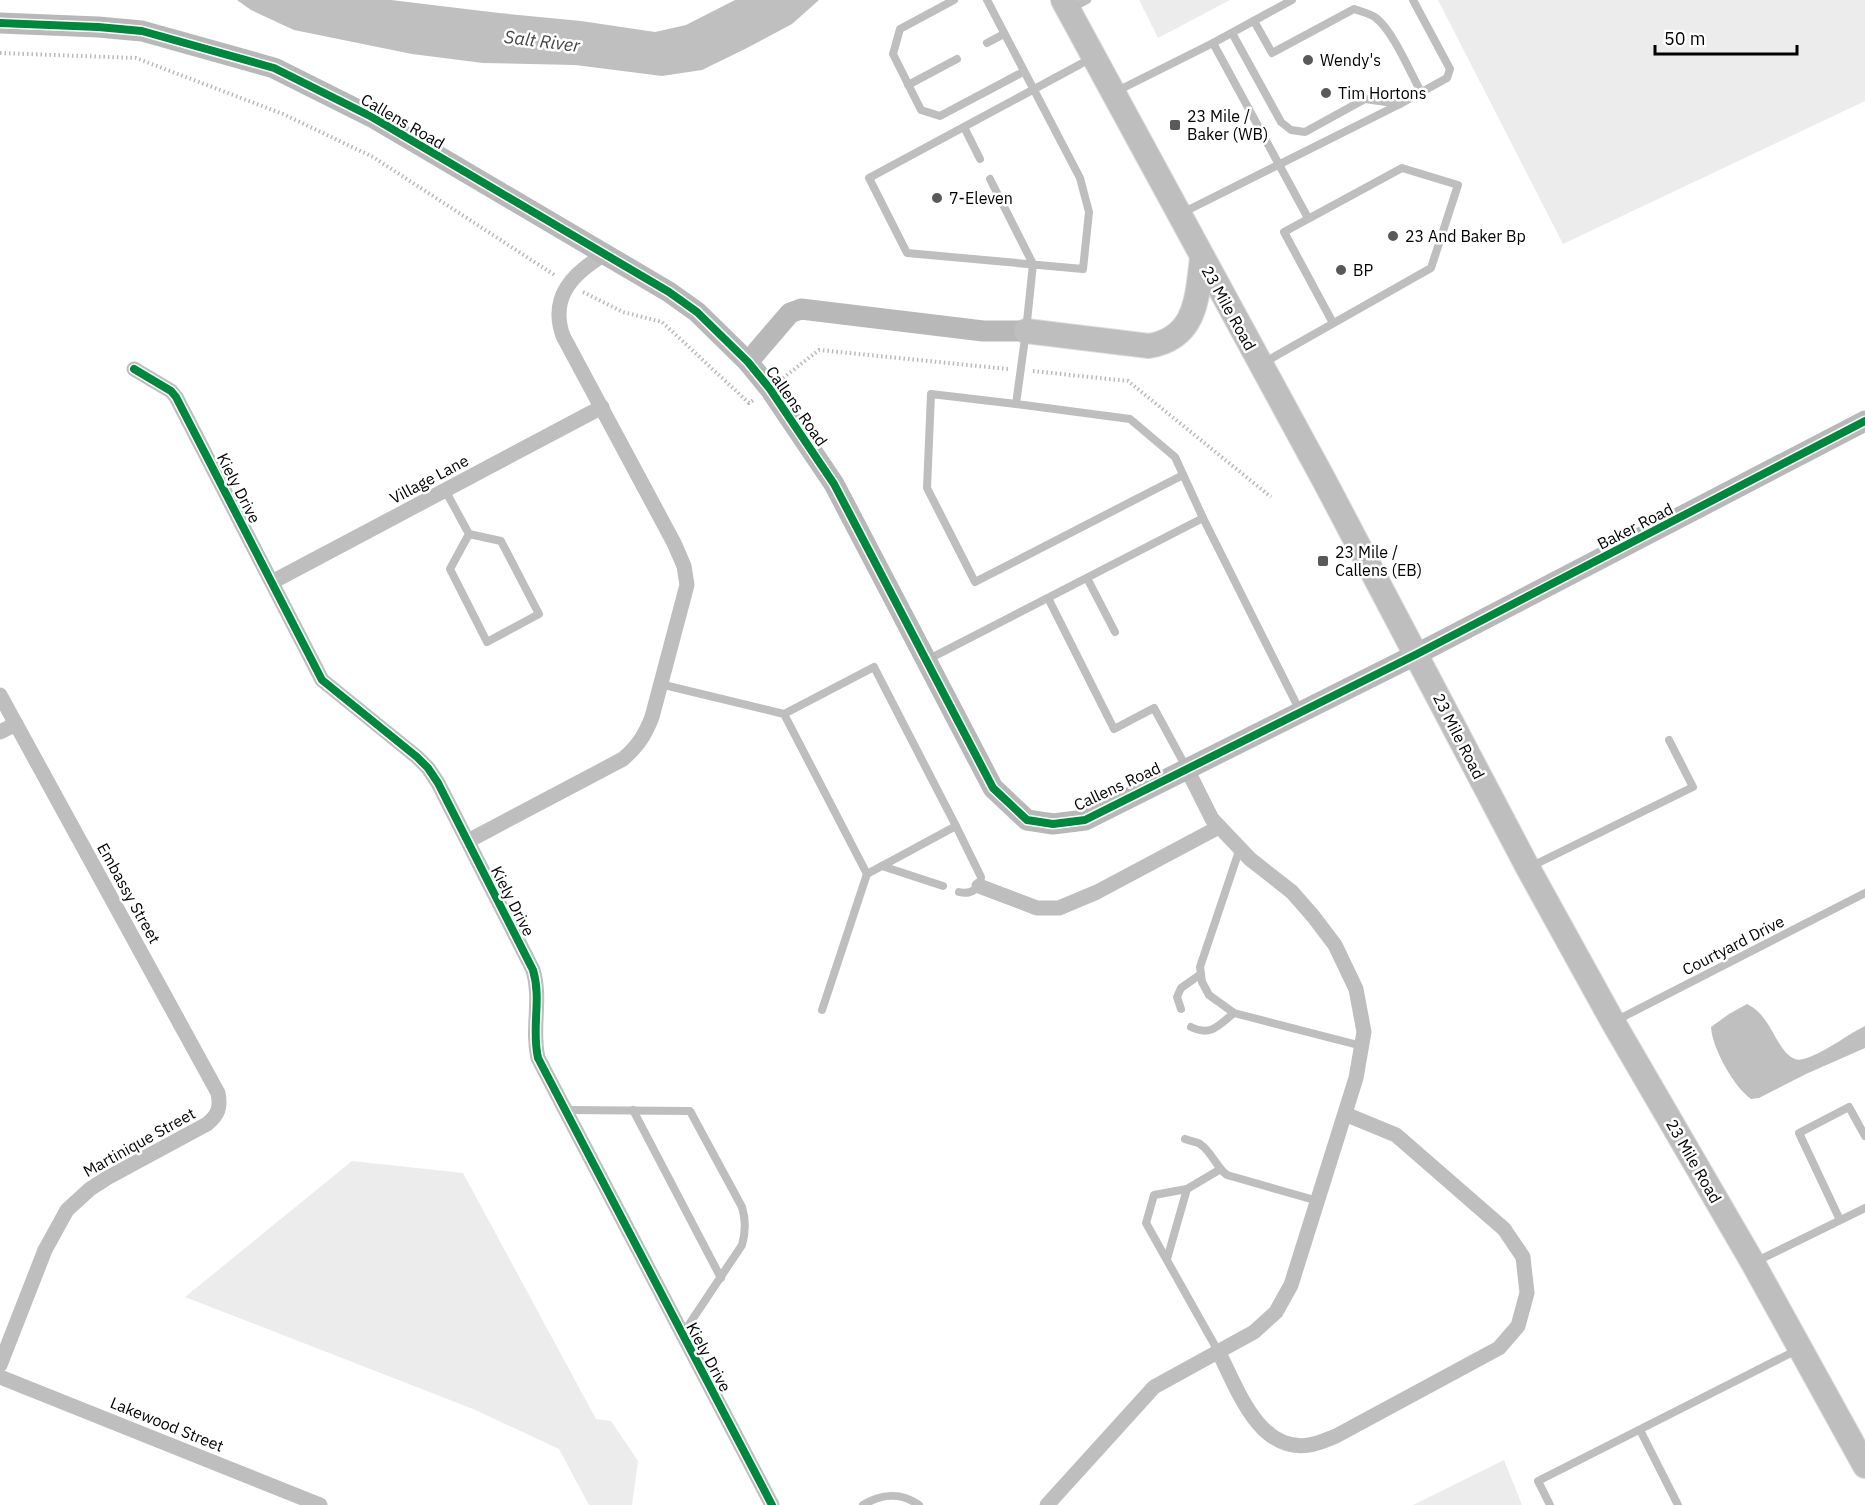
<svg xmlns="http://www.w3.org/2000/svg" width="1865" height="1505" font-family="'IBM Plex Sans',sans-serif">
<rect width="100%" height="100%" fill="#fff"/>
<!-- green -->
<g fill="#ececec">
<path d="M 1139,0 L 1230,0 L 1158,38 Z"/>
<path d="M 1438,0 L 1865,0 L 1865,101 L 1563,244 Z"/>
<path d="M 352,1161 L 463,1173 L 596,1419 L 611,1421 L 638,1461 L 632,1505 L 589,1505 L 559,1449 L 473,1409 L 185,1297 Z"/>
<path d="M 1504,1460 L 1522,1505 L 1413,1505 Z"/>
</g>
<!-- water -->
<g fill="#bfbfbf">
<path d="M 237,0 L 391,0 L 499,13 L 581,21 L 655,32 L 686,25 L 735,0 L 819,0 L 792,24 L 745,49 L 702,70 L 662,76 L 575,65 L 483,63 L 412,54 L 294,30 L 251,10 Z"/>
<path d="M 1747,1004 C 1772,1015 1776,1052 1795,1059 C 1800,1061 1807,1058 1812,1056 C 1831,1048 1847,1035 1865,1026 L 1865,1048 L 1806,1074 L 1759,1098 L 1751,1099 C 1734,1087 1712,1048 1711,1027 L 1729,1014 Z"/>
</g>
<g fill="none" stroke-linecap="round" stroke-linejoin="round">
<defs>
<g id="primary">
<path d="M 1063,0 L 1324,480 L 1528,868 L 1613,1022 L 1753,1263 L 1865,1466"/>
<path d="M 1026,331 L 1149,346 C 1197,338 1197,297 1202,258"/>
</g>
</defs>
<!-- primary casing -->
<use href="#primary" stroke="#dbdbdb" stroke-width="26"/>
<!-- path -->
<g stroke="#b9b9b9" stroke-width="4" stroke-dasharray="1.5 3" stroke-linecap="butt">
<path d="M 0,53 L 136,58 L 283,114 L 373,157 L 556,276"/>
<path d="M 583,292 L 623,312 L 662,322 L 749,403 L 755,399"/>
<path d="M 1033,371 L 1128,381 L 1271,497"/>
<path d="M 783,378 L 819,350 L 1008,369"/>
</g>
<!-- lane -->
<g stroke="#bebebe" stroke-width="8">
<path d="M 954,0 L 900,29 L 893,54 L 921,110 L 940,116 L 1023,72"/>
<path d="M 987,0 L 1080,178 L 1089,212 L 1083,269 L 907,253 L 869,178 L 1090,59"/>
<path d="M 1070,9 L 1087,0"/>
<path d="M 1254,21 L 1272,53 L 1354,9 C 1362,12 1369,13 1376,18 C 1393,31 1410,72 1421,92"/>
<path d="M 1232,33 L 1281,122 L 1291,130 L 1305,132 L 1365,99 L 1400,104"/>
<path d="M 987,43 L 1004,34"/>
<path d="M 1213,43 L 1308,218"/>
<path d="M 908,85 L 957,59"/>
<path d="M 1115,92 L 1213,43 L 1292,0"/>
<path d="M 964,127 L 980,159"/>
<path d="M 990,179 L 1033,264 L 1026,331 L 1016,404 L 1130,419 L 1175,457 L 1203,518 L 1300,711"/>
<path d="M 1182,213 L 1400,104 L 1447,78 L 1450,69 L 1413,0"/>
<path d="M 1265,362 L 1431,268 L 1458,185 L 1402,168 L 1284,232 L 1333,323"/>
<path d="M 1016,404 L 931,394 L 927,488 L 975,582 L 1183,475"/>
<path d="M 445,490 L 469,534 L 501,541 L 539,614 L 487,642 L 450,569 L 469,534"/>
<path d="M 1087,578 L 1115,632"/>
<path d="M 1048,598 L 1114,729 L 1154,708 L 1186,767"/>
<path d="M 927,660 L 1203,518"/>
<path d="M 660,684 L 784,714 L 874,667 L 956,826 L 867,874 L 784,714"/>
<path d="M 956,826 L 981,877 C 981,889 970,895 959,892"/>
<path d="M 1240,848 L 1200,967 L 1202,982 L 1209,995 L 1234,1013 L 1362,1046"/>
<path d="M 882,866 L 943,886"/>
<path d="M 1532,866 L 1693,787 L 1669,740"/>
<path d="M 1181,1009 L 1177,997 L 1181,988 L 1201,974"/>
<path d="M 822,1010 L 867,874"/>
<path d="M 1617,1020 L 1865,893"/>
<path d="M 1191,1027 C 1211,1037 1219,1025 1234,1013"/>
<path d="M 566,1110 L 690,1111 L 742,1207 C 746,1220 746,1231 742,1245 L 682,1335"/>
<path d="M 633,1110 L 721,1278"/>
<path d="M 1185,1139 C 1190,1141 1197,1142 1200,1144 C 1212,1152 1216,1167 1227,1175 L 1318,1201"/>
<path d="M 1840,1220 L 1799,1133 L 1849,1107 L 1865,1136"/>
<path d="M 1167,1259 L 1187,1189"/>
<path d="M 1757,1261 L 1865,1208"/>
<path d="M 1218,1351 L 1146,1223 L 1154,1195 L 1187,1189 L 1219,1170"/>
<path d="M 1640,1430 L 1678,1505"/>
<path d="M 863,1505 C 881,1494 901,1492 919,1505"/>
<path d="M 1550,1505 L 1538,1481 L 1797,1350"/>
</g>
<!-- street -->
<g stroke="#bebebe" stroke-width="15">
<path d="M 134,369 L 171,391 L 176,397 L 322,680 L 417,757 L 428,768 L 438,783 L 533,970 C 542,1000 531,1028 538,1058 L 772,1505"/>
<path d="M 272,582 L 602,407"/>
<path d="M 0,695 L 218,1093 C 221,1108 218,1115 207,1124 L 107,1178 L 90,1189 L 67,1210 L 45,1250 L 0,1365"/>
<path d="M 0,732 L 16,724"/>
<path d="M 468,841 L 623,759 C 638,746 645,735 652,717 L 687,585 L 684,566 L 674,543 L 563,336 C 549,297 573,273 605,254"/>
<path d="M 979,886 L 1037,908 L 1059,908 L 1097,892 L 1219,827"/>
<path d="M 1218,1351 C 1237,1387 1258,1453 1309,1445 C 1318,1444 1328,1439 1336,1436 L 1499,1348 L 1518,1326 L 1527,1293 L 1523,1257 L 1504,1229 L 1396,1135 L 1345,1114"/>
<path d="M 0,1377 L 320,1505"/>
<path d="M 1047,1505 L 1154,1387 L 1254,1332 L 1276,1312 L 1291,1285 L 1356,1078 L 1364,1032 L 1356,989 L 1335,945 L 1313,916 L 1292,892 L 1250,859 L 1212,819 L 1187,769"/>
</g>
<!-- secondary -->
<g stroke="#b8b8b8" stroke-width="21">
<path d="M 0,23 L 98,27 L 142,31 L 274,68 L 372,117 L 669,292 L 697,312 L 748,362 L 770,389 L 834,484 L 993,788 L 1027,820 L 1053,824 L 1085,820 L 1417,654 L 1865,421"/>
<path d="M 748,362 L 790,313 L 801,309 L 983,331 L 1026,331"/>
</g>
<!-- primary -->
<use href="#primary" stroke="#bebebe" stroke-width="24"/>
<defs>
<g id="cycleway">
<path d="M 0,23 L 98,27 L 142,31 L 274,68 L 372,117 L 669,292 L 697,312 L 748,362 L 770,389 L 834,484 L 993,788 L 1027,820 L 1053,824 L 1085,820 L 1417,654 L 1865,421"/>
<path d="M 134,369 L 171,391 L 176,397 L 322,680 L 417,757 L 428,768 L 438,783 L 533,970 C 542,1000 531,1028 538,1058 L 772,1505"/>
</g>
</defs>
<!-- cycleway casing -->
<use href="#cycleway" stroke="#fff" stroke-width="11"/>
<!-- cycleway -->
<use href="#cycleway" stroke="#00873e" stroke-width="8"/>
</g>
<!-- markers -->
<g fill="#595959" stroke="#fff" stroke-width="2">
<circle cx="1308" cy="60" r="6"/>
<circle cx="1326" cy="93" r="6"/>
<rect x="1169" y="119" width="12" height="12" rx="3"/>
<circle cx="937" cy="198" r="6"/>
<circle cx="1393" cy="236" r="6"/>
<circle cx="1341" cy="270" r="6"/>
<rect x="1317" y="555" width="12" height="12" rx="3"/>
</g>
<g text-anchor="middle" dominant-baseline="central" stroke-width="5" stroke-linejoin="round" paint-order="stroke">
<!-- poi labels -->
<g font-size="16" fill="#000" stroke="#fff" text-anchor="start">
<text x="1320" y="60">Wendy's</text>
<text x="1338" y="93">Tim Hortons</text>
<text x="1187" y="116">23 Mile /<tspan x="1187" dy="18">Baker (WB)</tspan></text>
<text x="949" y="198">7-Eleven</text>
<text x="1405" y="236">23 And Baker Bp</text>
<text x="1353" y="270">BP</text>
<text x="1335" y="552">23 Mile /<tspan x="1335" dy="18">Callens (EB)</tspan></text>
</g>
<!-- street labels -->
<g font-size="16" fill="#000" stroke="#fff">
<text transform="translate(403 121) rotate(30)">Callens Road</text>
<text transform="translate(1229 308) rotate(61)">23 Mile Road</text>
<text transform="translate(797 406) rotate(55)">Callens Road</text>
<text transform="translate(429 479) rotate(-28)">Village Lane</text>
<text transform="translate(239 488) rotate(63)">Kiely Drive</text>
<text transform="translate(1635 526) rotate(-27)">Baker Road</text>
<text transform="translate(1459 736) rotate(63)">23 Mile Road</text>
<text transform="translate(1117 786) rotate(-25)">Callens Road</text>
<text transform="translate(129 893) rotate(61)">Embassy Street</text>
<text transform="translate(513 901) rotate(63)">Kiely Drive</text>
<text transform="translate(1733 945) rotate(-27)">Courtyard Drive</text>
<text transform="translate(139 1142) rotate(-29)">Martinique Street</text>
<text transform="translate(1694 1161) rotate(60)">23 Mile Road</text>
<text transform="translate(709 1357) rotate(62)">Kiely Drive</text>
<text transform="translate(167 1424) rotate(22)">Lakewood Street</text>
</g>
<!-- water labels -->
<g font-size="18" font-style="italic" fill="#444" stroke="#fff">
<text transform="translate(542 41) rotate(7)">Salt River</text>
</g>
</g>
<!-- scale -->
<path d="M1655 45v9h142v-9" fill="none" stroke="#000000" stroke-width="3"/>
<text x="1664" y="45" font-size="18" fill="#000000" stroke="#ffffff" stroke-width="4.5" paint-order="stroke">50 m</text>
</svg>
